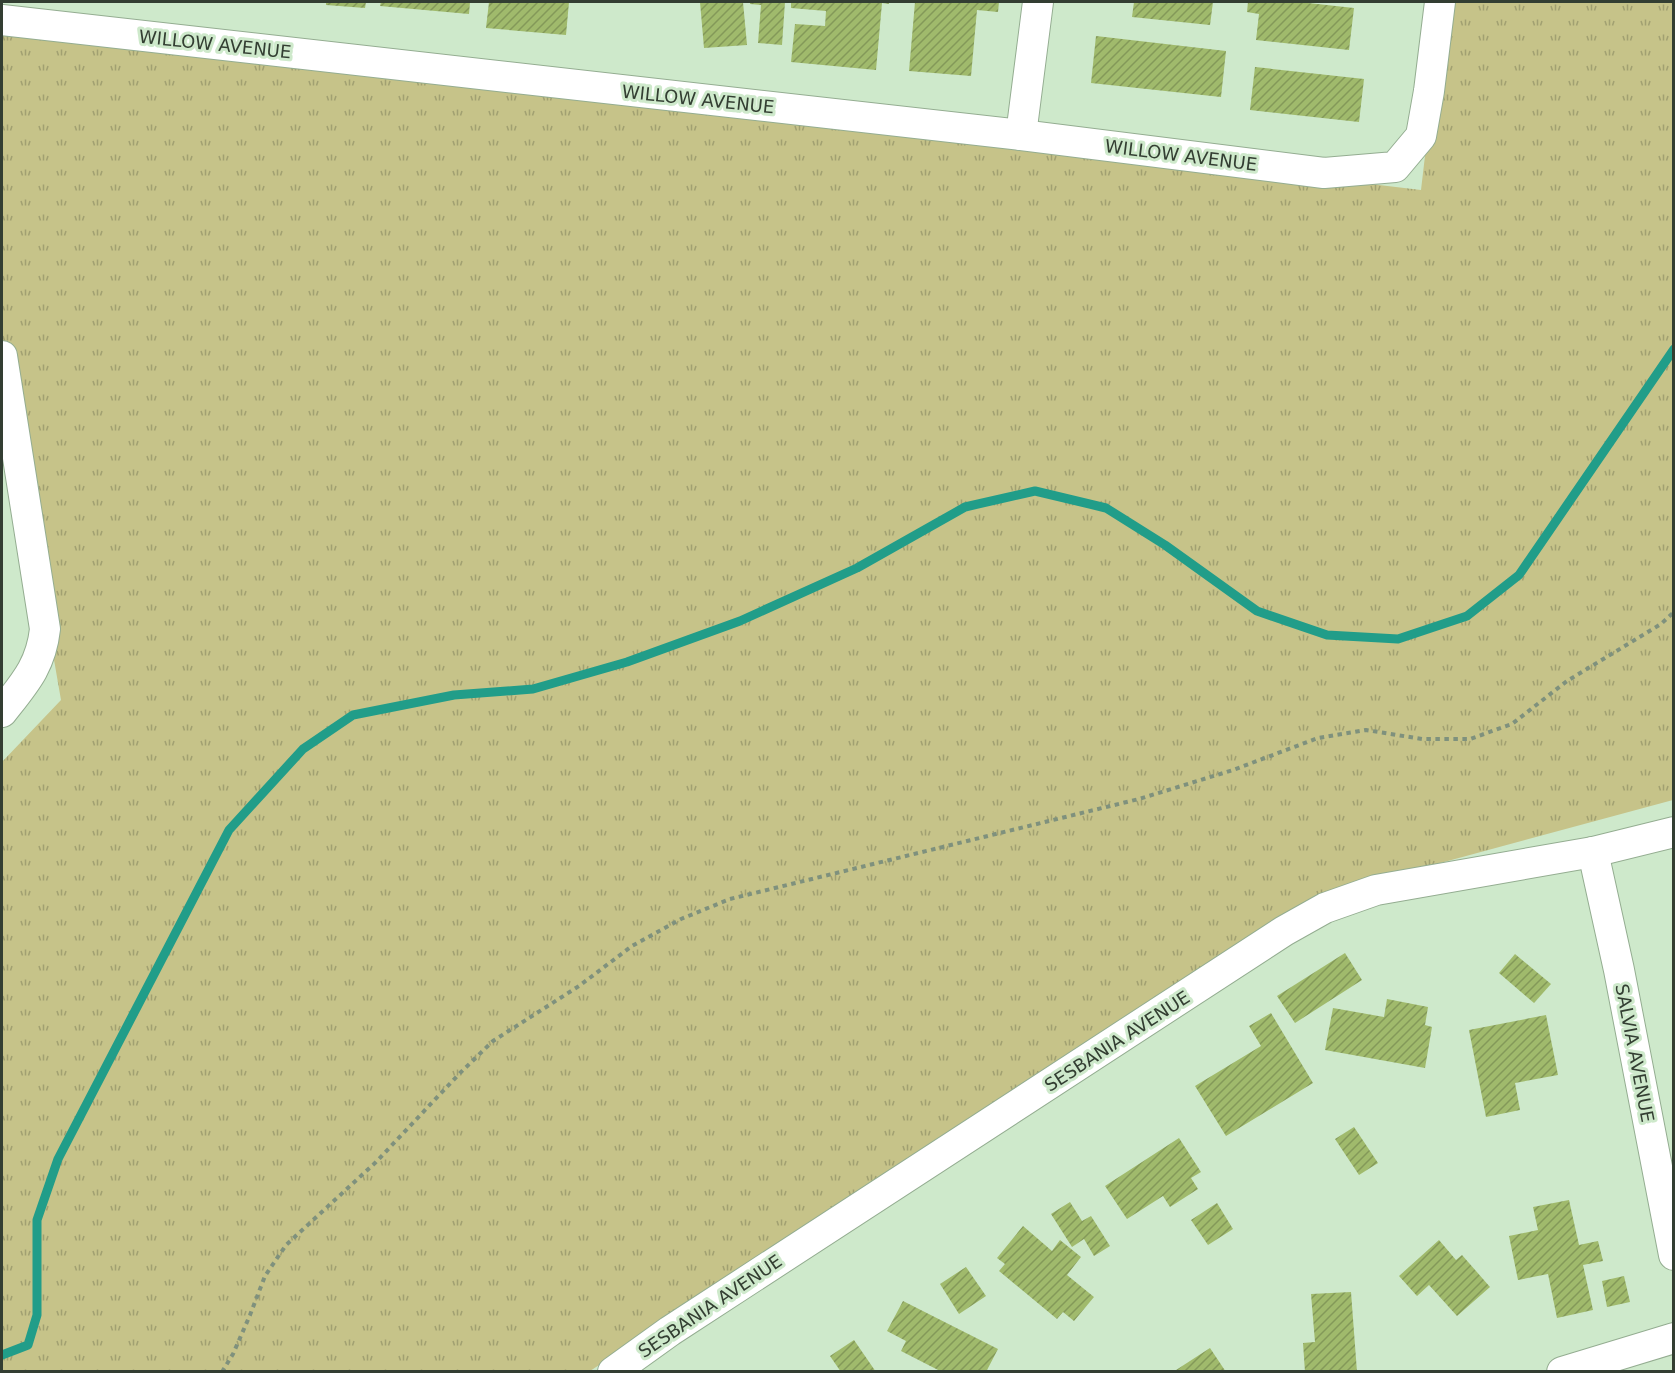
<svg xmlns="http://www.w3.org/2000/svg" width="1675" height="1373" font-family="'DejaVu Sans',sans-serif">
<defs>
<pattern id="grass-tufts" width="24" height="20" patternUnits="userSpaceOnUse" patternTransform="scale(1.5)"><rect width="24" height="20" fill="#c6c389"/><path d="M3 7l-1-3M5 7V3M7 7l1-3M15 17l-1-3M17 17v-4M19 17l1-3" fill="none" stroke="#a1a071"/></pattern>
<pattern id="building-hatch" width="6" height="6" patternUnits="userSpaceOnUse" patternTransform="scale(1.5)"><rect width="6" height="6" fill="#a0ba6c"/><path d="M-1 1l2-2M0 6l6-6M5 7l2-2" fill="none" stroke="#839959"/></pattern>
</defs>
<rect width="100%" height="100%" fill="#cee9cb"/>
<!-- grass -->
<path fill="url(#grass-tufts)" d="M 1443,2 L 1673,2 L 1673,800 L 1315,897 L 590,1371 L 2,1371 L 2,762 L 61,700 L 2,360 L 2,22 L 1421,190 Z"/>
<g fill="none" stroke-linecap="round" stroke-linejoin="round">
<!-- stream -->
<path stroke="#219d89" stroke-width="9" d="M 2,1355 L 28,1345 L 37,1315 L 37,1220 L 58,1159 L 229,830 L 303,749 L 353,715 L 454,695 L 533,689 L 627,662 L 740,621 L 857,568 L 965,507 L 1035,491 L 1106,508 L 1165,545 L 1257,611 L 1327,635 L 1398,639 L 1467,616 L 1519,575 L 1674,349"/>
</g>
<!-- building -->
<g fill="url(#building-hatch)">
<path d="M 326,2 L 366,2 L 365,8 L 326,5 Z"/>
<path d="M 381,2 L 470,2 L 469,14 L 380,6 Z"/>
<path d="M 489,2 L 569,2 L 566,35 L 486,28 Z"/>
<path d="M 700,2 L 743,2 L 747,45 L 704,48 Z"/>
<path d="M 750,2 L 785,2 L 782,45 L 758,43 L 761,5 L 750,4 Z"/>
<path d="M 791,2 L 889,2 L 889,4 L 882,3 L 876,70 L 791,62 L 795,24 L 825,26 L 826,11 L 791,8 Z"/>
<path d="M 915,2 L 999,2 L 998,12 L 977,10 L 971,76 L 909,71 Z"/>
<path d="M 1134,2 L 1213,2 L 1210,25 L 1132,17 Z"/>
<path d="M 1248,2 L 1299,2 L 1354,8 L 1349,50 L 1256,40 L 1259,14 L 1247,12 Z"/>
<path d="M 1096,36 L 1226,51 L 1221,97 L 1091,83 Z"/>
<path d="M 1255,67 L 1364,79 L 1359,122 L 1250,110 Z"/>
<path d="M 1345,953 L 1362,980 L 1295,1023 L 1277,996 Z"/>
<path d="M 1515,954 L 1551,984 L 1534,1003 L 1499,973 Z"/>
<path d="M 1387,999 L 1428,1007 L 1425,1025 L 1432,1027 L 1425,1068 L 1325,1050 L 1333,1008 L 1384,1017 Z"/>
<path d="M 1271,1013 L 1313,1083 L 1226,1136 L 1195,1086 L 1261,1046 L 1249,1026 Z"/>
<path d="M 1546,1015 L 1558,1075 L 1515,1083 L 1520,1110 L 1486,1117 L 1469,1030 Z"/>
<path d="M 1354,1127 L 1378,1163 L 1359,1175 L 1335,1139 Z"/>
<path d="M 1179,1138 L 1201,1172 L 1191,1178 L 1198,1189 L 1170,1207 L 1163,1196 L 1127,1219 L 1105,1186 Z"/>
<path d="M 1569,1200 L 1579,1245 L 1598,1241 L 1603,1261 L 1583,1265 L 1593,1310 L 1557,1318 L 1548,1274 L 1518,1280 L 1509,1236 L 1538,1230 L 1533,1207 Z"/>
<path d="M 1070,1202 L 1082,1221 L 1091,1216 L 1110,1246 L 1094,1256 L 1084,1239 L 1072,1247 L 1051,1214 Z"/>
<path d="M 1217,1203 L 1233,1229 L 1208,1245 L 1191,1220 Z"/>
<path d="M 1023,1226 L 1052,1251 L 1060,1240 L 1081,1257 L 1067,1275 L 1094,1297 L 1074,1321 L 1063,1312 L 1057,1319 L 999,1271 L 1005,1264 L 997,1258 Z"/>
<path d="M 1439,1240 L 1456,1260 L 1462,1255 L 1490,1287 L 1457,1316 L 1429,1285 L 1417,1296 L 1399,1276 Z"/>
<path d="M 966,1267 L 986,1296 L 959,1314 L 940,1284 Z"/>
<path d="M 1624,1276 L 1630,1302 L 1607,1307 L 1602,1281 Z"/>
<path d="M 1351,1292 L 1357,1372 L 1305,1372 L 1303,1343 L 1315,1342 L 1311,1294 Z"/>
<path d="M 903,1301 L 998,1349 L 986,1372 L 942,1372 L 901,1351 L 906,1341 L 887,1331 Z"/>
<path d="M 854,1340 L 876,1372 L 841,1372 L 830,1356 Z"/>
<path d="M 1210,1348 L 1226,1372 L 1173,1372 Z"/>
</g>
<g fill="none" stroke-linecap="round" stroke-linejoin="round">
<defs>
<g id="street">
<path d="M 2,20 L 1021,135 L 1324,173 L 1395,167 L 1421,136 L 1429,91 L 1440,2"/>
<path d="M 1021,135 L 1038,2"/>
<path d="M 2,356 L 45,629 C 41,666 24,684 2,712"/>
<path d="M 1593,852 L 1619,970 L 1674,1255"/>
<path d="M 613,1372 L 670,1331 L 1284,931 L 1325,908 L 1376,890 L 1593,852 L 1674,832"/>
<path d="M 1562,1372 L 1674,1338"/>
</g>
</defs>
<!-- street casing -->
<use href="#street" stroke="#94ad91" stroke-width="32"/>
<!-- path -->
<path stroke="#7f917d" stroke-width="4" stroke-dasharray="4.5 4.5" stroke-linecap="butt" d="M 222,1372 L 233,1354 L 250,1315 L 265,1276 L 286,1245 L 376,1162 L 460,1073 L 493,1041 L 579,986 L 632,946 L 681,919 L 730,899 L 1139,799 L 1233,770 L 1318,738 L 1366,730 L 1422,739 L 1470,739 L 1512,724 L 1567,681 L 1661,624 L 1674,612"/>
<!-- street -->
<use href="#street" stroke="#fff" stroke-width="30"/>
</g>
<g text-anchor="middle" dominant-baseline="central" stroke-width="6" stroke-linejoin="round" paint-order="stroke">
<!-- street labels -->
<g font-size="18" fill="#333e32" stroke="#cee9cb">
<text transform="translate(215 44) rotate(6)">WILLOW AVENUE</text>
<text transform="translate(698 99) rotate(6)">WILLOW AVENUE</text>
<text transform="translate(1181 155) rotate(7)">WILLOW AVENUE</text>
<text transform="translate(1117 1041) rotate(-33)">SESBANIA AVENUE</text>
<text transform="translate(1635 1053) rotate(79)">SALVIA AVENUE</text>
<text transform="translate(710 1306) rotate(-34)">SESBANIA AVENUE</text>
</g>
</g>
<!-- border -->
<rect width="1675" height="1373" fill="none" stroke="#333e32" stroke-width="6"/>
</svg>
